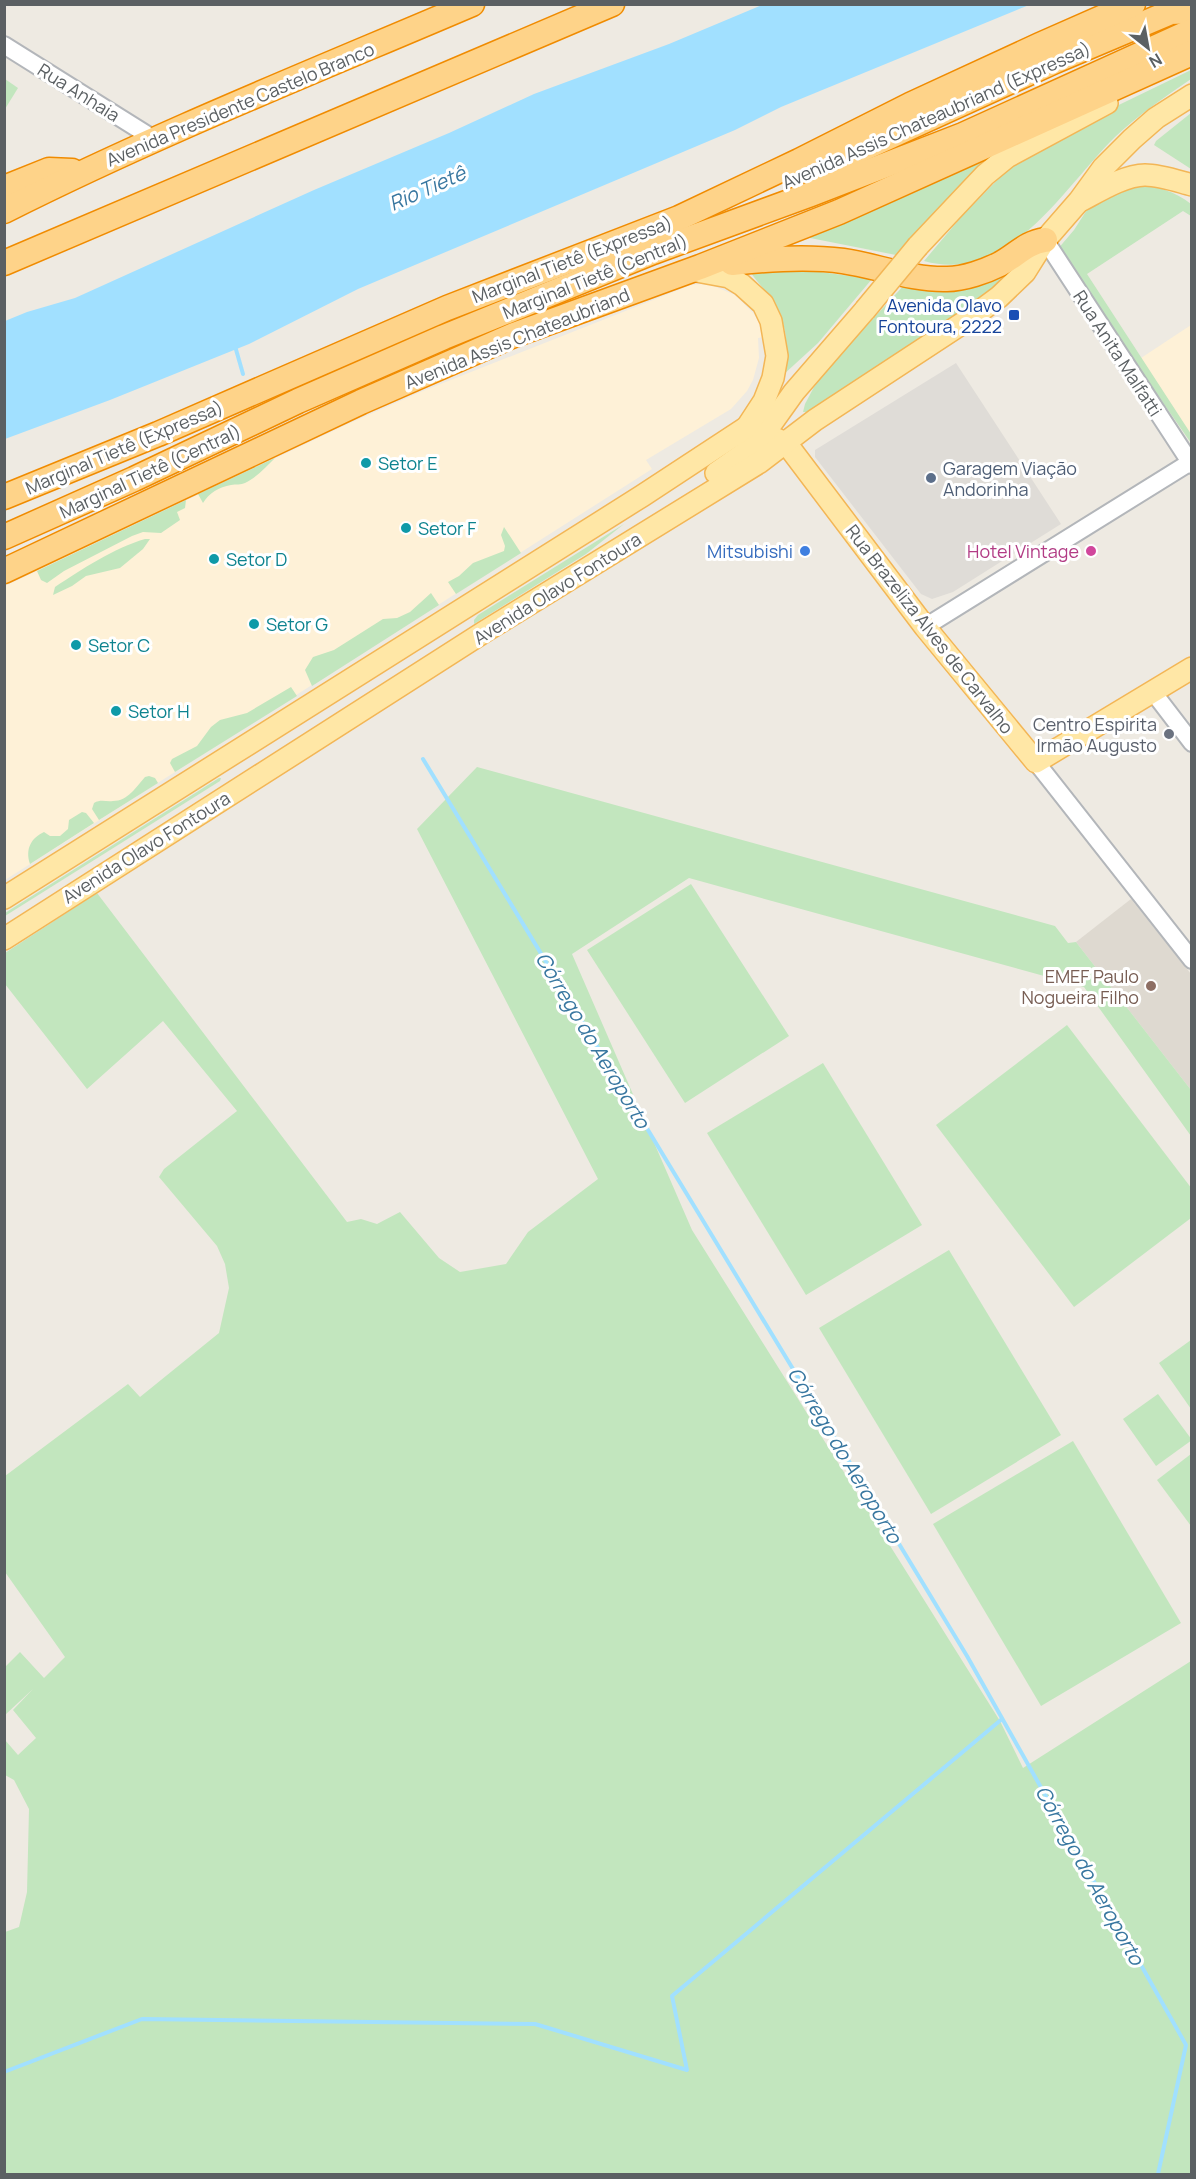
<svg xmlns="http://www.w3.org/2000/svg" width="1196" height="2179" font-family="Manrope,sans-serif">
<rect width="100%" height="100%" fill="#eeeae2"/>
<!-- commercial -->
<g fill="#fef1d7">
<path d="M 702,284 L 711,285 L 735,295 L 754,314 L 763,329 L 764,337 L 758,338 L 759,358 L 753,380 L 747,391 L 731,409 L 646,460 L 652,469 L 5,880 L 5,586 L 350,423 L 418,393 L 691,285 Z"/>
<path d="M 1191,325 L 1191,435 L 1141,358 Z"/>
</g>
<!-- industrial -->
<path fill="#dfdcd7" d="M 956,363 L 1061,524 L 953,592 L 932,599 L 921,594 L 815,457 L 815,450 Z"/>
<!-- education -->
<path fill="#ded9d0" d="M 1131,899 L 1191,974 L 1191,1090 L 1076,942 Z"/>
<!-- green -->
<g fill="#c2e6be">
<path d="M 1191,70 L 1191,79 C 1165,97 1138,115 1115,137 C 1063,188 1009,285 924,261 L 962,216 L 1013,164 L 1096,116 Z"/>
<path d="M 5,79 L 18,88 L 5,109 Z"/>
<path d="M 1191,113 L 1191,169 L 1154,145 L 1156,141 Z"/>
<path d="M 1032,129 L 959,188 L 896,255 L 805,237 Z"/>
<path d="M 1136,184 C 1156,186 1175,191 1191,204 L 1191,216 L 1183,211 L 1087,274 L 1191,434 L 1191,443 L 1057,250 L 1074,230 L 1092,202 Z"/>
<path d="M 1013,269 L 996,286 L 912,346 L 807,412 L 803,412 L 805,404 L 814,387 L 831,364 L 907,282 Z"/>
<path d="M 806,270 L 872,279 L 818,343 L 783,375 C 787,341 790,328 770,298 C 764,288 755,280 750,271 Z"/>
<path d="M 275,458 C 266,467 257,477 245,483 C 241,485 236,484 231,485 C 219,487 209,493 203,503 L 198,494 Z"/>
<path d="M 186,500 L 185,508 L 177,512 L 180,520 L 161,533 L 143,532 L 132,536 L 64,571 L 47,583 L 41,580 L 37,571 Z"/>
<path d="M 624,524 L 586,554 L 474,624 L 474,620 L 478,615 Z"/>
<path d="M 504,527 L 521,553 L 456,594 L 448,582 L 459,576 L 473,563 L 504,551 L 505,546 L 501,535 Z"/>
<path d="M 145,539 L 150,539 L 143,549 L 120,568 L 86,576 L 72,586 L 53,595 L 55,587 C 82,569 114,548 145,539 Z"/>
<path d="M 431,593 L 439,605 L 312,686 L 305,670 L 313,657 L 334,650 L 383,619 L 397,618 L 410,612 Z"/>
<path d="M 291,687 L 297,696 L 175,772 L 170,763 L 172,759 L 197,746 L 211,727 L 220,720 L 247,713 Z"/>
<path d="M 477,767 L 1055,926 L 1068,943 L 1076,942 L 1191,1090 L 1191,1136 L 1084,987 L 689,878 L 572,954 L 692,1230 L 1000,1721 L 1023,1768 L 1191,1661 L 1191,2174 L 5,2174 L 5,1932 L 19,1927 L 27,1892 L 29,1809 L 14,1780 L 5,1775 L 5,1740 L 18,1755 L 36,1738 L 13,1710 L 33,1689 L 5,1715 L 5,1667 L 20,1652 L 44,1678 L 65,1657 L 5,1572 L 5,1476 L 128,1384 L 140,1397 L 219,1333 L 229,1288 L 225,1264 L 217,1246 L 159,1177 L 164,1169 L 237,1111 L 163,1021 L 87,1089 L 5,984 L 5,953 L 97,893 L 347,1222 L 361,1219 L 377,1224 L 400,1212 L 439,1258 L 460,1272 L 506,1264 L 528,1232 L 598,1179 L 417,829 Z"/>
<path d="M 149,776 L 155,778 L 158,783 L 99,820 L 92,809 L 94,803 C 101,799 106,802 113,801 C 128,801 136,787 145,777 Z"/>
<path d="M 219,778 L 221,778 L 220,781 L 5,916 L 5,913 Z"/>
<path d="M 82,812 L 86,813 L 94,823 L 30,864 C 25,849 31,838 44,832 L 50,836 L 60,836 L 68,829 L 69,820 Z"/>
<path d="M 691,884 L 789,1036 L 685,1103 L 587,950 Z"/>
<path d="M 1067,1025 L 1192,1189 L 1191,1218 L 1074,1307 L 936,1125 Z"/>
<path d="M 823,1063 L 922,1225 L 806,1295 L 707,1133 Z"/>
<path d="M 949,1250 L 1061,1435 L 931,1514 L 819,1328 Z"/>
<path d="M 1191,1340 L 1191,1409 L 1159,1363 Z"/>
<path d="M 1158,1394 L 1192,1440 L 1156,1466 L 1123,1419 Z"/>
<path d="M 1073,1441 L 1181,1623 L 1041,1706 L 933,1524 Z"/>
<path d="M 1191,1454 L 1191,1526 L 1157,1480 Z"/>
</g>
<!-- water -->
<path fill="#a1e0ff" d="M 762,5 L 1029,5 L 781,107 L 735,130 L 358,289 L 249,344 L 110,400 L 5,439 L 5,321 L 27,312 L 75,298 L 314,190 L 449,133 L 534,94 L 669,44 Z"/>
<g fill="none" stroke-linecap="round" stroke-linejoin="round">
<!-- stream -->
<g stroke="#a1e0ff" stroke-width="4">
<path d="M 235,346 L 243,374"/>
<path d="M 423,759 L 967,1656 L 1186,2045 L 1158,2174"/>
<path d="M 4,2072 L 142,2019 L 535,2024 L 687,2070 L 672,1996 L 1002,1719"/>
</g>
<defs>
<g id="minor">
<path d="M 4,45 L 154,139"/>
<path d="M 1045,240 L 1192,465"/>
<path d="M 925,627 L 1192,461"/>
<path d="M 1153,692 L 1192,743"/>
<path d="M 1036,762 L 1192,960"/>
</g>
<g id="major">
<path d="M 1082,200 C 1099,191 1125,175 1145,175 C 1160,175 1177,181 1192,185"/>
<path d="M 918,246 L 985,175 L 1007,157 L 1107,103"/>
<path d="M 747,427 L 786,443 L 925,627 L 1036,762 L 1192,668"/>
<path d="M 716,473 L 743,454 L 764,434 L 794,392 L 865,310"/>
<path d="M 4,898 L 642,496 L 747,427 L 764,401 L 773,378 L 777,356 L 771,321 L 763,304 L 742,285 L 729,277 L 691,270"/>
<path d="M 4,939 L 484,632 L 760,462 L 815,420 L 972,317 L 999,297 L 1025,272 L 1045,240 L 1079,201 L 1103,168 L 1132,139 L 1156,118 L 1192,95"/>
</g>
<g id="highway">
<path d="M 814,171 L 1055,61 L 1171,12 L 1192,11"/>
<path d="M 4,188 L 49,170 L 72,171"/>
<path d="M 4,211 C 157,134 315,71 472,4"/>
<path d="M 4,263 L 612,4"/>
<path d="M 732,263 C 768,259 806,256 843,261 C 877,266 912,280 947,279 C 964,279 986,271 1000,264 C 1017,255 1025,243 1045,240"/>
<path d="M 4,497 L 158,434 L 447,308 L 679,218 L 799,161 L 910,105 L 1040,45 L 1133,4"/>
<path d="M 4,537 L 134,479 L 298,401 L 444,337 L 653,252 L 811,194 L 963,135 L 1192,31"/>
<path d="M 4,571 L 361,402 L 514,335 L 700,267 L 839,212 L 1192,53"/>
</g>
</defs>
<!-- minor casing -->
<use href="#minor" stroke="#b3b6ba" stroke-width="20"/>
<!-- major casing -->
<use href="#major" stroke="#f3b656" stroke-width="24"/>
<!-- highway casing -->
<use href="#highway" stroke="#f08b00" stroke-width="27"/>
<!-- minor -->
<use href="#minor" stroke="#fff" stroke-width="16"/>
<!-- major -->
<use href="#major" stroke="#ffe7a6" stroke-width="21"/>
<!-- highway -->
<use href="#highway" stroke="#fed389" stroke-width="24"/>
<defs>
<path id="major-bridge" d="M 865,310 L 918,246"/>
</defs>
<!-- major-bridge casing -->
<use href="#major-bridge" stroke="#f3b656" stroke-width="24" stroke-linecap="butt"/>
<!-- major-bridge -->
<use href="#major-bridge" stroke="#ffe7a6" stroke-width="21"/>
</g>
<!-- markers -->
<rect fill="#1a4fb4" stroke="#fff" stroke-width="2" x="1008" y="309" width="12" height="12" rx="3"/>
<g fill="#0f9aa8" stroke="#fff" stroke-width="2">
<circle cx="366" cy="463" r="6"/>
<circle cx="406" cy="528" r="6"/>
<circle cx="214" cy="559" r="6"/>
<circle cx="254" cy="624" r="6"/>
<circle cx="76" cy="645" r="6"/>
<circle cx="116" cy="711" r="6"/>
</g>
<circle fill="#5c6f8a" stroke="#fff" stroke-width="2" cx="931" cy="478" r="6"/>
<circle fill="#3f7fe0" stroke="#fff" stroke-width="2" cx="805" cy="551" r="6"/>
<circle fill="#d1479c" stroke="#fff" stroke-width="2" cx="1091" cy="551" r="6"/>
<circle fill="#6b7280" stroke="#fff" stroke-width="2" cx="1169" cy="734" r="6"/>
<circle fill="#8d6e63" stroke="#fff" stroke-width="2" cx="1151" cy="986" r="6"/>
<g text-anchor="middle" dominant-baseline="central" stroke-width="6" stroke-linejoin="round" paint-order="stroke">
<!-- street labels -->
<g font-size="18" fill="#5b6063" stroke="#fff">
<text transform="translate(79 92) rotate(32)">Rua Anhaia</text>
<text transform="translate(240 104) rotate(-23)">Avenida Presidente Castelo Branco</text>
<text transform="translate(936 115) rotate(-24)">Avenida Assis Chateaubriand (Expressa)</text>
<text transform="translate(572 259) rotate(-21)">Marginal Tietê (Expressa)</text>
<text transform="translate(595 276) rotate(-22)">Marginal Tietê (Central)</text>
<text transform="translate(517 338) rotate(-22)">Avenida Assis Chateaubriand</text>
<text transform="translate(1118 353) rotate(57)">Rua Anita Malfatti</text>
<text transform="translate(124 447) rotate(-23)">Marginal Tietê (Expressa)</text>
<text transform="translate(150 471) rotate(-25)">Marginal Tietê (Central)</text>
<text transform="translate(557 588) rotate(-32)">Avenida Olavo Fontoura</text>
<text transform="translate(930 629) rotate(52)">Rua Brazeliza Alves de Carvalho</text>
<text transform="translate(146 847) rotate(-32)">Avenida Olavo Fontoura</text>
</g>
<!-- transit labels -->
<g font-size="18" fill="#164399" stroke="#fff" text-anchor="end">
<text x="1002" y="305">Avenida Olavo<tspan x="1002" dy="21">Fontoura, 2222</tspan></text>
</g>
<!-- culture labels -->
<g font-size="18" fill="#0d838f" stroke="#fff" text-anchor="start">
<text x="378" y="463">Setor E</text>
<text x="418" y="528">Setor F</text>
<text x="226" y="559">Setor D</text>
<text x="266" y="624">Setor G</text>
<text x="88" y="645">Setor C</text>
<text x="128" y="711">Setor H</text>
</g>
<!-- service labels -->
<g font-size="18" fill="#4e5e75" stroke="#fff" text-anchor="start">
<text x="943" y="468">Garagem Viação<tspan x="943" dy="21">Andorinha</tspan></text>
</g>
<!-- shop labels -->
<g font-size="18" fill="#366cbe" stroke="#fff" text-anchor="end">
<text x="793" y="551">Mitsubishi</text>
</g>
<!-- hotel labels -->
<g font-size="18" fill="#b23c85" stroke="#fff" text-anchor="end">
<text x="1079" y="551">Hotel Vintage</text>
</g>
<!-- worship labels -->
<g font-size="18" fill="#5b616d" stroke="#fff" text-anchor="end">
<text x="1157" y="724">Centro Espirita<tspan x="1157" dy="21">Irmão Augusto</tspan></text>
</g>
<!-- education labels -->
<g font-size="18" fill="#785e54" stroke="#fff" text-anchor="end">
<text x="1139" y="976">EMEF Paulo<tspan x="1139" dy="21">Nogueira Filho</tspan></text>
</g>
<!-- water labels -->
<g font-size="20" font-style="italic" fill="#3877a0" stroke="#fff">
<text transform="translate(427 188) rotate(-24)">Rio Tietê</text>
<text transform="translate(593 1040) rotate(59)">Córrego do Aeroporto</text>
<text transform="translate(845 1455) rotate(59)">Córrego do Aeroporto</text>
<text transform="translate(1090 1875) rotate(61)">Córrego do Aeroporto</text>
</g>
</g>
<!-- border -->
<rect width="1196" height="2179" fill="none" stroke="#5b6063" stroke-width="12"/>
<!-- north arrow -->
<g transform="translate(1148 48) rotate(149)" stroke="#ffffff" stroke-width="4.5" paint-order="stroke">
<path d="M0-4.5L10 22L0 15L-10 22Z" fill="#5b6063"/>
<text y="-9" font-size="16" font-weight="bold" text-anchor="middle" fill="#5b6063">N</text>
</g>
</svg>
